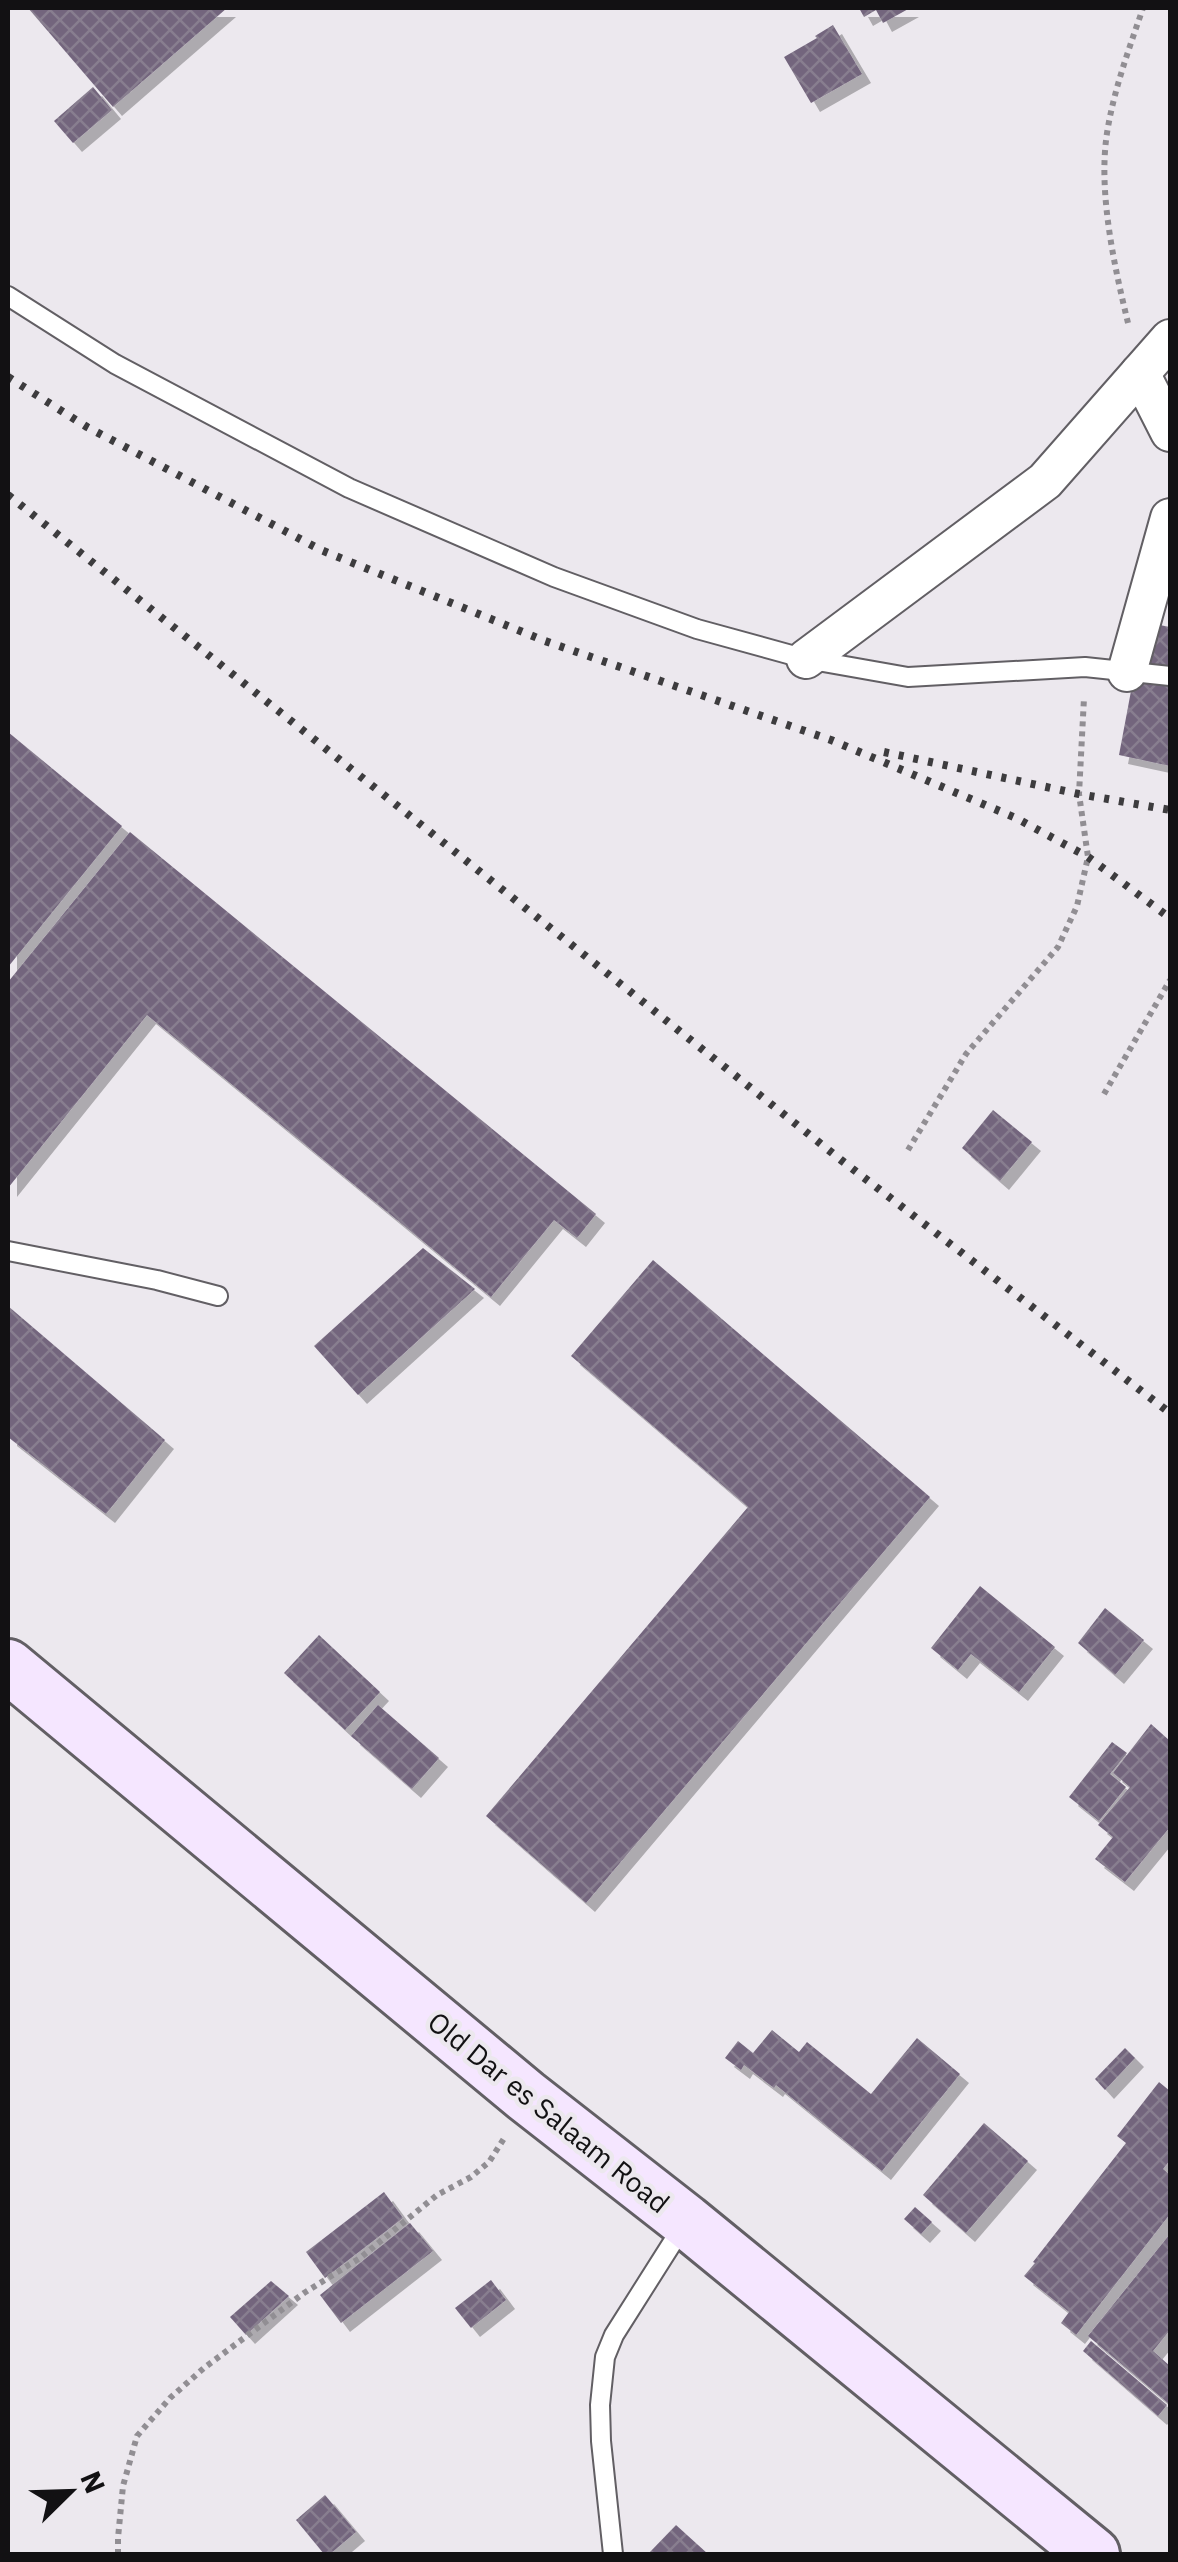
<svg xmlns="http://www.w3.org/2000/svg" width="1178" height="2562" font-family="'IBM Plex Sans',sans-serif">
<defs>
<pattern id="building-cross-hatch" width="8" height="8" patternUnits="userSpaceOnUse" patternTransform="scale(2.5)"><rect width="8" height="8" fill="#73657d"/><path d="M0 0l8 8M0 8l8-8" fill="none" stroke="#887e8f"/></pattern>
<filter id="shadow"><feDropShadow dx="9" dy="9" stdDeviation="0" flood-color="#0004"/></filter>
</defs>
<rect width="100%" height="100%" fill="#ece8ee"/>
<!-- building -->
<g fill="url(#building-cross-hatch)" filter="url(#shadow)">
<path d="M 28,8 L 227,8 L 113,107 Z"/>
<path d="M 859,8 L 910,8 L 883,23 L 876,10 L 864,17 Z"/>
<path d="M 833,25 L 862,74 L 811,103 L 784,57 L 817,38 L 815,36 Z"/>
<path d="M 93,87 L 112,110 L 73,143 L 54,121 Z"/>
<path d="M 1144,622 L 1170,627 L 1170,766 L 1119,755 Z"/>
<path d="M 8,732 L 122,826 L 8,967 Z"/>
<path d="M 130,832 L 596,1214 L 577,1238 L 554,1220 L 491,1297 L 147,1015 L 8,1188 L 8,982 Z"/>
<path d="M 993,1110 L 1032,1142 L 1000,1181 L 962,1148 Z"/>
<path d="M 423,1248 L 475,1289 L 358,1395 L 314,1346 Z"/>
<path d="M 653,1260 L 930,1497 L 586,1903 L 486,1816 L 748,1507 L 571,1356 Z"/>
<path d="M 8,1306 L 165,1440 L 106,1514 L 8,1437 Z"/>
<path d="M 980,1586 L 1055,1647 L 1019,1692 L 971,1654 L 958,1670 L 931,1648 Z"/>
<path d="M 1105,1608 L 1144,1640 L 1115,1675 L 1078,1643 Z"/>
<path d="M 319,1635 L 380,1692 L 345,1730 L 284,1673 Z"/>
<path d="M 378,1705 L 439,1758 L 412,1789 L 351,1736 Z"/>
<path d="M 1151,1724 L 1170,1741 L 1170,1827 L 1125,1882 L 1095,1859 L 1113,1837 L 1098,1825 L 1130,1787 L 1113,1773 Z"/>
<path d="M 1112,1742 L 1127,1753 L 1110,1774 L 1126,1787 L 1099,1821 L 1069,1797 Z"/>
<path d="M 772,2030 L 799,2052 L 807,2042 L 871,2094 L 917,2038 L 960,2074 L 882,2171 L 776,2085 L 774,2088 L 744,2065 L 741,2070 L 725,2058 L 738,2041 L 753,2053 Z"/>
<path d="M 1125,2048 L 1135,2058 L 1105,2090 L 1095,2079 Z"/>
<path d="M 1159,2082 L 1170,2091 L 1170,2160 L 1163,2169 L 1170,2175 L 1170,2214 L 1076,2335 L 1061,2323 L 1069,2312 L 1024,2276 L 1035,2263 L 1033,2262 L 1126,2143 L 1117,2136 Z"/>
<path d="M 984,2123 L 1028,2161 L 966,2233 L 923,2195 Z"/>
<path d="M 384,2192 L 403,2218 L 325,2278 L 306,2252 Z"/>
<path d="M 915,2207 L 932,2222 L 921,2234 L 904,2219 Z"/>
<path d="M 410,2223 L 433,2251 L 341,2323 L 320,2295 Z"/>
<path d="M 1170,2234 L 1170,2330 L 1153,2351 L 1170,2366 L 1170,2400 L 1168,2403 L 1088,2336 Z"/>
<path d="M 491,2280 L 506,2300 L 471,2328 L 455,2308 Z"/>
<path d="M 271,2281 L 289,2296 L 246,2335 L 230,2317 Z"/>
<path d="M 1091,2341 L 1167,2405 L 1158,2416 L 1083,2351 Z"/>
<path d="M 325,2495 L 356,2532 L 330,2554 L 324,2554 L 296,2520 Z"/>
<path d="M 676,2525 L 708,2554 L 648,2554 Z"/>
</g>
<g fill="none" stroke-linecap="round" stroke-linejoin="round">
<defs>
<g id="lane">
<path d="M 8,296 L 115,364 L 349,488 L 554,577 L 697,629 L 806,659 L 908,677 L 1085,667 L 1170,676"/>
<path d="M 8,1251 L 157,1280 L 218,1296"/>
<path d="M 613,2554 L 601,2441 L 600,2405 L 605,2357 L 614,2335 L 683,2226"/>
</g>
<g id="street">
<path d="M 1140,373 L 1170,432"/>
<path d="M 806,659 L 1045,481 L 1170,339"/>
<path d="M 1127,672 L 1170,518"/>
</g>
<path id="secondary" d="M 8,1666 L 526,2096 L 686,2221 L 1093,2554"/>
</defs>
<!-- lane casing -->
<use href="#lane" stroke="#625f64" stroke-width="22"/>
<!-- street casing -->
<use href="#street" stroke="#625f64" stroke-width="42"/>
<!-- secondary casing -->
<use href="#secondary" stroke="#625f64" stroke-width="58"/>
<!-- path -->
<g stroke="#918e93" stroke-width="6" stroke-dasharray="5 5" stroke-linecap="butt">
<path d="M 1128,323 C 1114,265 1098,192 1107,133 C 1114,89 1129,49 1143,8"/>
<path d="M 1104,1094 L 1170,980"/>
<path d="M 908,1150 L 966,1054 L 1058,947 L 1077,906 L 1088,857 L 1079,794 L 1084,698"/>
<path d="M 118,2554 L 118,2538 L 123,2486 L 137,2436 L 170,2398 L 204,2368 L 304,2293 L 360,2258 L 437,2195 L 471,2177 L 489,2162 L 505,2137"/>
</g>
<!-- lane -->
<use href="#lane" stroke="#fff" stroke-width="18"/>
<!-- street -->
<use href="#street" stroke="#fff" stroke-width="38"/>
<!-- secondary -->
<use href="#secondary" stroke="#f5e6ff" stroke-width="52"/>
<!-- rail -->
<g stroke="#3d3c3e" stroke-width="8" stroke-dasharray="5 10" stroke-linecap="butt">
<path d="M 8,377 L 87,427 L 321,550 L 545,641 L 831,740 L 1016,818 L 1088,857 L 1170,918"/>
<path d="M 8,495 L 841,1160 L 1170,1413"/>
<path d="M 884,752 L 1079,794 L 1170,810"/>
</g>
</g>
<g text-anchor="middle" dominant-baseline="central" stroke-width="9" stroke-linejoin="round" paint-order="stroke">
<!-- street labels -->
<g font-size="28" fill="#121113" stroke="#ece8ee">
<text transform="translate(549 2112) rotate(39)">Old Dar es Salaam Road</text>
</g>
</g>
<!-- border -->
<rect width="1178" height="2562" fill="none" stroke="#121113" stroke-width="20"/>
<!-- north arrow -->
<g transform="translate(70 2492) rotate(67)" stroke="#ece8ee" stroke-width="8" paint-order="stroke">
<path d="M0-8L18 38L0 25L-18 38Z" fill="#121113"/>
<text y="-15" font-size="28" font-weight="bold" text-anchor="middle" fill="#121113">N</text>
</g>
</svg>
